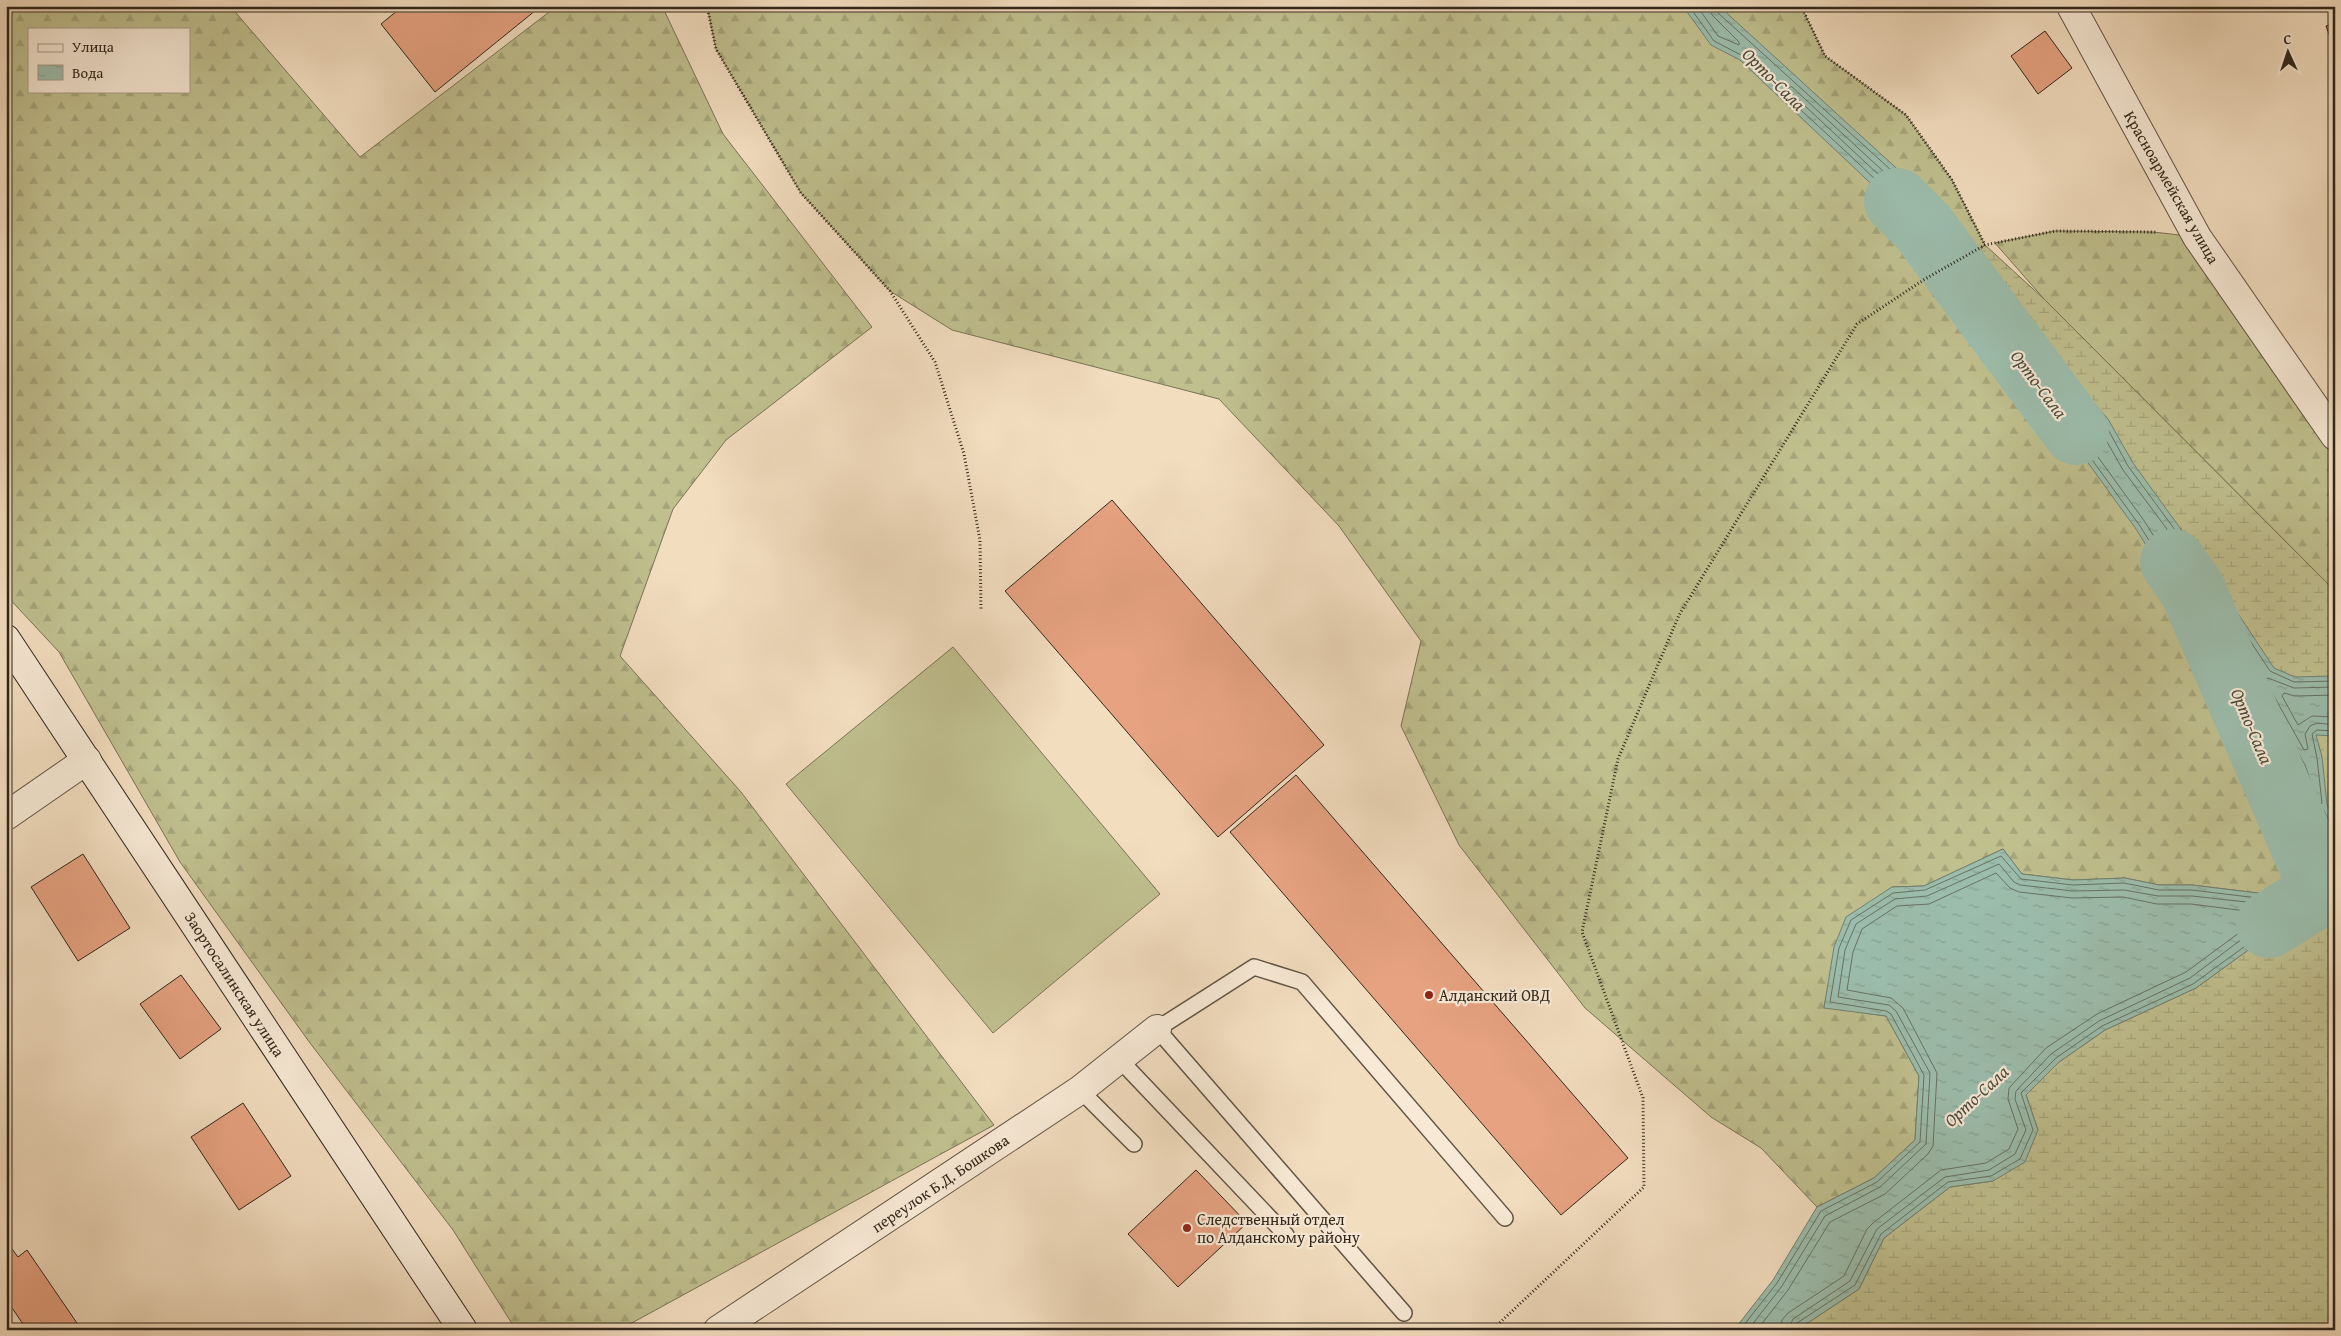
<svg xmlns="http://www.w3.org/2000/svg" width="2341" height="1336" font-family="'Gentium Book Plus',serif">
<defs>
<pattern id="forest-firs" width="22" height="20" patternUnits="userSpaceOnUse" patternTransform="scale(1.25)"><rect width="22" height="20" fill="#c0bf8e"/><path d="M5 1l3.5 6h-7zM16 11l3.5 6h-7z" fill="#a5a47a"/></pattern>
<pattern id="wetland-marsh" width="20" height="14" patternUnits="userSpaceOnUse" patternTransform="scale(1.25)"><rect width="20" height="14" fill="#c0bf8e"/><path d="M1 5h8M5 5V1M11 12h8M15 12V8" fill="none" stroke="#a5a47a"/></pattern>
<pattern id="water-ripples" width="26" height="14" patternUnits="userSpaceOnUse" patternTransform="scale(1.25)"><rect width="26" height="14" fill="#9cbdac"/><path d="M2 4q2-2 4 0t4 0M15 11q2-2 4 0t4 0" fill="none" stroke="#87a293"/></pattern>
</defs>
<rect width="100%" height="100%" fill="#f2ddbf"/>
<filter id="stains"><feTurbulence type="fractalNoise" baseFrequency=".004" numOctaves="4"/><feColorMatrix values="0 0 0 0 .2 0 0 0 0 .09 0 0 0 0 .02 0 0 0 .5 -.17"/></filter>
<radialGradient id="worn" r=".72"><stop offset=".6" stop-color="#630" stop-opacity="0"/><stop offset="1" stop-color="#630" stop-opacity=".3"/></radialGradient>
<!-- forest -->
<g fill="url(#forest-firs)" stroke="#787354" fill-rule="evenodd">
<path d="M 6,6 L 230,6 L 360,157 L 557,6 L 662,6 L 723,134 L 872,327 L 726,440 L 673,509 L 620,656 L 741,792 L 994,1125 L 619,1330 L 516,1330 L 453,1230 L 310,1043 L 180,862 L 59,652 L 6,595 ZM 29,29 L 189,29 L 189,91 L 29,91 Z"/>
<path d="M 707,6 L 1801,6 L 1825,56 L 1906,115 L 1952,180 L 1985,245 L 1925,279 L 1934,297 L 1956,272 L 2192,589 L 2323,891 L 2291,894 L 2266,894 L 2192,885 L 2159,885 L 2125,878 L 2073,880 L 2022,874 L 2003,849 L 1924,886 L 1892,887 L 1828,988 L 1824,1007 L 1886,1016 L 1919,1076 L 1915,1140 L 1874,1178 L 1817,1207 L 1761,1148 L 1711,1117 L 1585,1008 L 1459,845 L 1401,726 L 1421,641 L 1339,526 L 1219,399 L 952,330 L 890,291 L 801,193 L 716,49 Z"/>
<path d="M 2055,231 L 2153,232 L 2197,237 L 2335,436 L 2335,591 L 2044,299 L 1995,243 Z"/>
</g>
<!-- wetland -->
<path fill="url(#wetland-marsh)" stroke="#787354" d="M 1985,245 L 2044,299 L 2335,591 L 2335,1330 L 1797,1330 L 1859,1289 L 1884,1238 L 1950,1187 L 1993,1181 L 2038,1130 L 2026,1095 L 2059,1062 L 2105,1030 L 2196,988 L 2262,940 L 2323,891 L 2192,589 L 1956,272 Z"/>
<!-- garden -->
<path fill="#c0bf8e" stroke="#787354" d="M 953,647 L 1160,894 L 993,1033 L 786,784 Z"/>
<!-- water -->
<path fill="url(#water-ripples)" stroke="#718172" d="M 1680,6 L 1719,6 L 1906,177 L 1935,220 L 1954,244 L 2108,419 L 2133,463 L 2196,550 L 2274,668 L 2295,677 L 2335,676 L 2335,736 L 2316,735 L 2322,757 L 2327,804 L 2335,823 L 2335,877 L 2332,882 L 2262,940 L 2196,988 L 2105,1030 L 2059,1062 L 2026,1095 L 2038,1130 L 2025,1162 L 1993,1181 L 1950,1187 L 1884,1238 L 1859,1289 L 1797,1330 L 1734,1330 L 1773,1280 L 1817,1207 L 1874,1178 L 1915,1140 L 1919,1076 L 1886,1016 L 1824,1008 L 1834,947 L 1846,917 L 1892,887 L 1924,886 L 2003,849 L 2022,874 L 2073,880 L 2125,878 L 2159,885 L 2192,885 L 2266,894 L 2291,894 L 2306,877 L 2323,844 L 2301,768 L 2246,668 L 2198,628 L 2136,529 L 2041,398 L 2010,337 L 1984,294 L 1934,251 L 1900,211 L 1740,60 L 1711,45 L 1685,9 Z"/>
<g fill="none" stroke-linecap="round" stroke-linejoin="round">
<!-- shore -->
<g stroke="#667263" stroke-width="1">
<path d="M 1689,6 L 1714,41 L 1743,56 C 1796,107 1851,154 1902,206 C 1927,231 1943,255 1971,277 L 1974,277 L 1975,274 L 1931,223 L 1902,180 L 1717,12 L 1716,6"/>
<path d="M 1697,6 L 1718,36 L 1739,45 L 1739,42 L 1712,15 L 1710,6"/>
<path d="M 1792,87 L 1897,184 L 1899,191 L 1896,191 L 1789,91 L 1788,88 Z"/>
<path d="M 2032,351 L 2035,351 L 2098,426 L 2123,470 L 2187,556 L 2248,649 L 2247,652 L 2244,652 L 2206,620 L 2145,522 L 2051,392 L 2031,354 Z"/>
<path d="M 2335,681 L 2294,682 L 2270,671 L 2192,553 L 2128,466 L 2104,422 L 2015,319 L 2001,303 L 1997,303 L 1997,306 L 2046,396 L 2140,526 L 2201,624 L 2250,666 L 2305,765 L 2319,806 L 2322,803 L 2317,758 L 2312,734 L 2317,730 L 2335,731"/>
<path d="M 2335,687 L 2294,688 L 2268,678 L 2265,680 L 2304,750 L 2308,749 L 2305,734 L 2310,726 L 2317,723 L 2335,725"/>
<path d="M 2335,695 L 2295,696 L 2284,693 L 2282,696 L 2298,725 L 2312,716 L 2335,717"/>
<path d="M 2335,829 L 2331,832 L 2334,847 L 2322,870 L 2325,873 L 2335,870"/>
<path d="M 1740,1330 L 1777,1283 L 1821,1211 L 1877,1182 L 1920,1142 L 1924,1075 L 1891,1014 L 1886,1011 L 1830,1002 L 1839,948 L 1851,920 L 1893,893 L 1925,890 L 2001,856 L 2021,879 L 2073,885 L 2124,883 L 2159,890 L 2192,890 L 2266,899 L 2292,899 L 2310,880 L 2328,846 L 2319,809 L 2323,809 L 2329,821 L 2335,823"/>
<path d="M 1748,1330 L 1782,1286 L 1825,1216 L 1880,1187 L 1926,1144 L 1930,1073 L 1896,1011 L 1889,1005 L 1838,997 L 1845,950 L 1856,924 L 1895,899 L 1927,896 L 1999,864 L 2014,882 L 2020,885 L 2073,891 L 2124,890 L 2158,896 L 2192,896 L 2282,906 L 2282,909 L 2190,978 L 2099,1021 L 2051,1054 L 2016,1091 L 2015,1099 L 2026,1130 L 2015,1154 L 1989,1170 L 1945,1177 L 1877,1229 L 1850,1281 L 1793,1319 L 1788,1330"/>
<path d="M 1757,1330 L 1788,1290 L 1830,1222 L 1885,1194 L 1928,1154 L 1933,1146 L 1937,1073 L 1903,1008 L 1891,998 L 1847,990 L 1853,952 L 1862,929 L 1897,906 L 1929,904 L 1996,873 L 2010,888 L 2019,892 L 2072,898 L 2123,897 L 2157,904 L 2191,904 L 2262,913 L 2262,916 L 2186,972 L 2097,1014 L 2046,1048 L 2009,1088 L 2008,1099 L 2018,1129 L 2009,1149 L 1986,1163 L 1941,1170 L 1873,1223 L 1867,1229 L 1844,1276 L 1788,1313 L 1782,1320 L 1781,1330"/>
<path d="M 1795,1330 L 1797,1323 L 1855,1285 L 1881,1234 L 1948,1182 L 1991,1176 L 2020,1159 L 2033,1130 L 2021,1093 L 2056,1058 L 2102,1026 L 2193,984 L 2259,936 L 2330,878 L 2335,877"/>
</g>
<!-- river -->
<g stroke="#9cbdac" stroke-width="66">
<path d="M 1897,201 L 1923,227 L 2076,432"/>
<path d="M 2173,562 L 2192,589 L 2323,891 L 2269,925"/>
</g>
</g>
<!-- building -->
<g fill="#e6a281" stroke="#31271a">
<path d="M 403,6 L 541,6 L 435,92 L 381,24 Z"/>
<path d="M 2335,23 L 2335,51 L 2326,26 Z"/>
<path d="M 2045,31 L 2072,68 L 2038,94 L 2011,56 Z"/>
<path d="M 1112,500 L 1324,745 L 1218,837 L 1005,591 Z"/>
<path d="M 1296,775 L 1628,1158 L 1561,1215 L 1230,832 Z"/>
<path d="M 83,854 L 130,928 L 78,961 L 31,887 Z"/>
<path d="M 181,975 L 221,1029 L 180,1059 L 140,1004 Z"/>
<path d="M 243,1103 L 291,1176 L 239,1210 L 191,1137 Z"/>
<path d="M 1196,1170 L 1247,1223 L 1178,1287 L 1128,1234 Z"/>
<path d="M 6,1241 L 18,1257 L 27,1250 L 79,1326 L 73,1330 L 27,1330 L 6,1299 Z"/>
</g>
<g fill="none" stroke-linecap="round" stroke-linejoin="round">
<defs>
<g id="lane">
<path d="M 1119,1059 L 1286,1235"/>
<path d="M 1080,1090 L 1134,1144"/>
<path d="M 1404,1313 L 1157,1029 L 1254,967 L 1302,982 L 1505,1218"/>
</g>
<g id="street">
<path d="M 2071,6 L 2197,237 L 2335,436"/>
<path d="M 6,816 L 87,760"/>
<path d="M 718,1330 L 1080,1090 L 1157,1029"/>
</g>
<path id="secondary" d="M 6,639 L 463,1330"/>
</defs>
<!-- lane casing -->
<use href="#lane" stroke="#615443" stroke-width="18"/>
<!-- street casing -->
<use href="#street" stroke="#615443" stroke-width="30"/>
<!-- secondary casing -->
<use href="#secondary" stroke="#31271a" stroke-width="30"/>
<!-- path -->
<g stroke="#31271a" stroke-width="3" stroke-dasharray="1 2.5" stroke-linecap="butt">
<path d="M 707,6 L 716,49 L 801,193 L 890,291 L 935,362 L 964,454 L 980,540 L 981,611"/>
<path d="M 1801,6 L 1825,56 L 1906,115 L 1952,180 L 1985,245"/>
<path d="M 1492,1330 L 1644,1187 L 1643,1098 L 1582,932 L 1618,759 L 1679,615 L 1857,324 L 1925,279 L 1985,245 L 2055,231 L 2157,232"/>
</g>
<!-- lane -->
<use href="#lane" stroke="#f7e9d5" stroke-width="15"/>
<!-- street -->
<use href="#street" stroke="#f7e9d5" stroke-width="28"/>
<!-- secondary -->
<use href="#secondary" stroke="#f7e9d5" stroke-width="28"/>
</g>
<!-- markers -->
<g fill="#8f2418" stroke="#f7e9d5" stroke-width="2">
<circle cx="1429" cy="995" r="5"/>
<circle cx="1187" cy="1228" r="5"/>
</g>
<g text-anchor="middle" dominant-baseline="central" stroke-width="4.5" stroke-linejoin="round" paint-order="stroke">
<!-- street labels -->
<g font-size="16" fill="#31271a" stroke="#f7e9d5">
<text transform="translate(2172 187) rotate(60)">Красноармейская улица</text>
<text transform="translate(235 984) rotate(57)">Заортосалинская улица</text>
<text transform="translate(940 1183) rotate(-34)">переулок Б.Д. Бошкова</text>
</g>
<!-- poi labels -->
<g font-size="16" fill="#31271a" stroke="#f7e9d5" text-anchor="start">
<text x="1439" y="995">Алданский ОВД</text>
<text x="1197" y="1219">Следственный отдел<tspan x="1197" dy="18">по Алданскому району</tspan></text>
</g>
<!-- water labels -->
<g font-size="18" font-style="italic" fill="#4c4c3e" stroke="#f7e9d5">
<text transform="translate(1774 79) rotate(45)">Орто-Сала</text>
<text transform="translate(2039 384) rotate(53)">Орто-Сала</text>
<text transform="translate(2252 726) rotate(67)">Орто-Сала</text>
<text transform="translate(1976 1096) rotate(-43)">Орто-Сала</text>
</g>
</g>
<!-- margin -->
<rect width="2341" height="1336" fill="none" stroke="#f2ddbf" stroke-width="25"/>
<rect x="8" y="8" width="2326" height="1321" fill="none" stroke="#31271a" stroke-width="2.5"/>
<rect x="12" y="12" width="2316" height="1311" fill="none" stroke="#31271a"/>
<!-- legend -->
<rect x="28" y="28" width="162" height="65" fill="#f7e9d5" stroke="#a89b8a"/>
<rect x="38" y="44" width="25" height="8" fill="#f7e9d5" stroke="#a89b8a"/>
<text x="72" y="52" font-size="15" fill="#31271a">Улица</text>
<rect x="38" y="65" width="25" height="15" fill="url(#water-ripples)" stroke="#a89b8a"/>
<text x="72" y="78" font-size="15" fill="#31271a">Вода</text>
<!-- north arrow -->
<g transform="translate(2288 52) rotate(357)" stroke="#f7e9d5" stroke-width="4" paint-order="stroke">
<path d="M0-4L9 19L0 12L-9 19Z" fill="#31271a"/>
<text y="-8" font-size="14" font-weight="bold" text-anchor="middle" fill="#31271a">С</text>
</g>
<rect width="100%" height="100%" filter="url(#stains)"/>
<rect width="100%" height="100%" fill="url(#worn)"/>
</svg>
